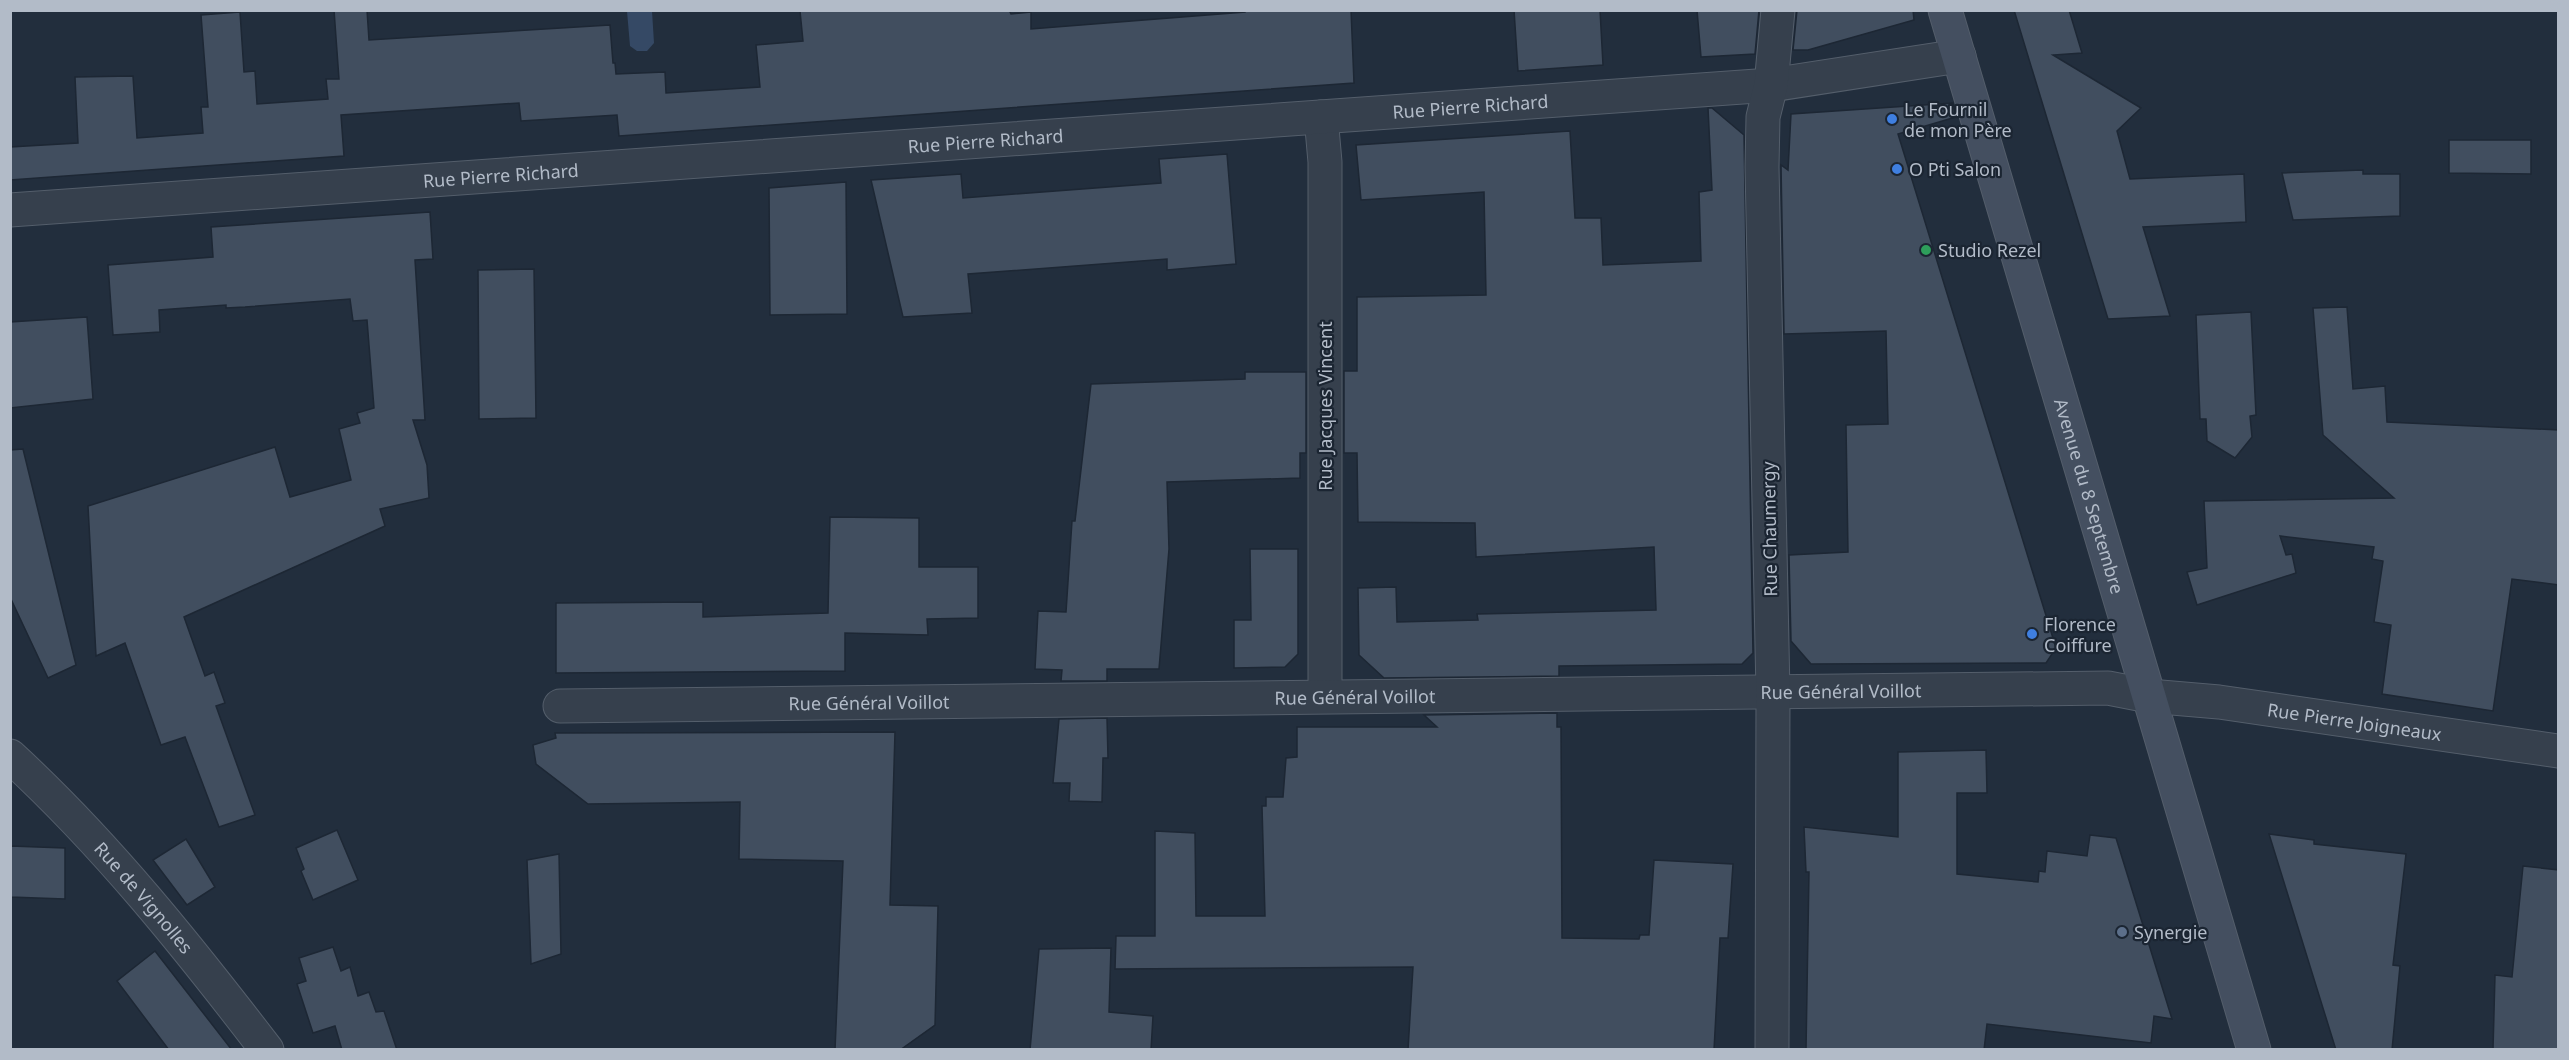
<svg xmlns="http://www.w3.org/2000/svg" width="2569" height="1060" font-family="'Noto Sans',sans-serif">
<rect width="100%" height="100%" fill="#222e3d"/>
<!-- water -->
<path fill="#354965" d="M 627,11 L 652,11 L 654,43 L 647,51 L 637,51 L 630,46 Z"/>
<!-- building -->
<g fill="#414e5f" stroke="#1d2734" stroke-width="1.5">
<path d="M 334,10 L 367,10 L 369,40 L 610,25 L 613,63 L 615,63 L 616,74 L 665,72 L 666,93 L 760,87 L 756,45 L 803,41 L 800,11 L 1009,10 L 1011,14 L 1031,12 L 1031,29 L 1245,12 L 1245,10 L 1351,10 L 1354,83 L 619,136 L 617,115 L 521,121 L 519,103 L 341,115 L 344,156 L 10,180 L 10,147 L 78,143 L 75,77 L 133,76 L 137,138 L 203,133 L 201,107 L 208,107 L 201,15 L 240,12 L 244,72 L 255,71 L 257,104 L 328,99 L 326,79 L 339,79 Z"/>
<path d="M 1514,10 L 1600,10 L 1603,65 L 1518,71 Z"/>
<path d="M 1697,10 L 1759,10 L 1755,54 L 1701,57 Z"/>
<path d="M 1797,10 L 1913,10 L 1914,20 L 1808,50 L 1793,50 Z"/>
<path d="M 2014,10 L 2069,10 L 2082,53 L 2053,55 L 2141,108 L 2117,131 L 2130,179 L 2244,174 L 2246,222 L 2143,227 L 2170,316 L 2108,319 Z"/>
<path d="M 1953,103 L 1956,117 L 1898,134 L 2056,648 L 2046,663 L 1811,664 L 1791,641 L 1789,555 L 1848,552 L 1846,425 L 1888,424 L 1886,331 L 1784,334 L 1781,165 L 1788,170 L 1791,114 Z"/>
<path d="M 1708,108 L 1712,108 L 1744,135 L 1753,653 L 1742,664 L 1559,666 L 1559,676 L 1384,678 L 1359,655 L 1358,588 L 1396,587 L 1397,622 L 1478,620 L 1477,614 L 1656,610 L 1654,547 L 1476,557 L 1475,523 L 1358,522 L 1357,453 L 1344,453 L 1344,371 L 1357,371 L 1357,297 L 1486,295 L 1484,192 L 1361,200 L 1356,145 L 1570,131 L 1575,218 L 1601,218 L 1603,265 L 1701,261 L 1699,192 L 1712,190 Z"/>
<path d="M 2449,140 L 2531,140 L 2531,174 L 2449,173 Z"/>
<path d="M 1227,154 L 1236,264 L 1167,270 L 1167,259 L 968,274 L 972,313 L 903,317 L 871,180 L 961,174 L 963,198 L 1161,183 L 1159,159 Z"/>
<path d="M 2363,170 L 2363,174 L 2400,174 L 2400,216 L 2293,220 L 2282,173 Z"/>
<path d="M 846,182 L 847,314 L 770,315 L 769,188 Z"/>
<path d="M 430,212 L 433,259 L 415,260 L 425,420 L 413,420 L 427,465 L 429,498 L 380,509 L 385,526 L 184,617 L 205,676 L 214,672 L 225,703 L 216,706 L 255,815 L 219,827 L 185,737 L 161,745 L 125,643 L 96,656 L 88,506 L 275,447 L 290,497 L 351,480 L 339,429 L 360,423 L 357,413 L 374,408 L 367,320 L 353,321 L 350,299 L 245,307 L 226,308 L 226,305 L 159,310 L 160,332 L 113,335 L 108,265 L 213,257 L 211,227 Z"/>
<path d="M 534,269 L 536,418 L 479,419 L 478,270 Z"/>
<path d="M 2347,307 L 2353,389 L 2385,386 L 2387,422 L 2559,430 L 2559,585 L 2512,579 L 2493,711 L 2382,694 L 2391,625 L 2374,622 L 2383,561 L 2372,559 L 2374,547 L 2280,536 L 2286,555 L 2292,554 L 2296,573 L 2197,605 L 2187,572 L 2207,568 L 2204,501 L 2394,498 L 2323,435 L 2313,308 Z"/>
<path d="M 2251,312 L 2256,415 L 2250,416 L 2252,437 L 2235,458 L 2207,441 L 2206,419 L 2200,419 L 2196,315 Z"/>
<path d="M 87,317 L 93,399 L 10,408 L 10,322 Z"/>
<path d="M 1245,372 L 1306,372 L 1306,453 L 1300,453 L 1300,478 L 1167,482 L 1169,549 L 1159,669 L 1107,669 L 1107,681 L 1061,681 L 1062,670 L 1035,669 L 1038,611 L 1066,612 L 1072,521 L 1075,521 L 1091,384 L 1245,379 Z"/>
<path d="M 23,449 L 76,665 L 48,678 L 10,597 L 10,450 Z"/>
<path d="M 830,517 L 919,518 L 919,567 L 978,567 L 978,618 L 927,619 L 928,635 L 845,633 L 845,671 L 556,673 L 556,603 L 703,602 L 703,617 L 828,613 Z"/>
<path d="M 1250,549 L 1298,549 L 1298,654 L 1285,667 L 1234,668 L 1234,620 L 1251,620 Z"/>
<path d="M 1557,713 L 1557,727 L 1561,727 L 1562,938 L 1639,939 L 1640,935 L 1649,935 L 1654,860 L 1733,864 L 1728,938 L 1720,938 L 1714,1050 L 1408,1050 L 1413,967 L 1115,969 L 1116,936 L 1155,936 L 1155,831 L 1195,833 L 1196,916 L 1265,916 L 1262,806 L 1266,806 L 1266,797 L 1283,797 L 1286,758 L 1297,757 L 1297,727 L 1437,727 L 1424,715 Z"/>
<path d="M 1107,718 L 1108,758 L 1103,758 L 1102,802 L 1069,801 L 1070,783 L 1053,783 L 1059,719 Z"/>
<path d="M 895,732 L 890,905 L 938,906 L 935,1025 L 900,1050 L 835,1050 L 843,861 L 739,859 L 740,802 L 588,804 L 536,764 L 533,745 L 556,738 L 555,733 Z"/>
<path d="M 1986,750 L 1987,793 L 1957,793 L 1957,874 L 2038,882 L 2039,871 L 2045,872 L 2047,851 L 2087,856 L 2090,835 L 2116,838 L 2172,1019 L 2154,1016 L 2151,1043 L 1987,1024 L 1984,1050 L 1806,1050 L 1809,872 L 1806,872 L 1804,827 L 1898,837 L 1898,752 Z"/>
<path d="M 337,830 L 358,880 L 313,900 L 301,871 L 304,869 L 296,848 Z"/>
<path d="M 2269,834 L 2314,840 L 2314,844 L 2406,854 L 2393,965 L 2400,966 L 2392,1050 L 2336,1050 Z"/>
<path d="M 186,839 L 215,887 L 187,905 L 153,860 Z"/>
<path d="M 10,846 L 65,848 L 65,899 L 10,897 Z"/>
<path d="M 559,854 L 561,954 L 531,964 L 527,860 Z"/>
<path d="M 2523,866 L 2559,870 L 2559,1050 L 2493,1050 L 2495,975 L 2512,977 Z"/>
<path d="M 333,947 L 341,971 L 350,967 L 358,996 L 369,992 L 376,1012 L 384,1011 L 397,1050 L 342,1050 L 335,1026 L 313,1033 L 297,984 L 306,981 L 299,958 Z"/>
<path d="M 1111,948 L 1109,1012 L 1153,1016 L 1151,1050 L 1030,1050 L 1039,949 Z"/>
<path d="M 155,951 L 232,1050 L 169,1050 L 117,981 Z"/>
</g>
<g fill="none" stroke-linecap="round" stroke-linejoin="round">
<defs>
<g id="street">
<path d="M 1321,117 L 1325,162 L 1325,695"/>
<path id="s1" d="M 10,210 L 1771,85 L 1959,56"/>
<path id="s2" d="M 560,706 L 2108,688 L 2149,696 L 2219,702 L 2558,751"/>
<path id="s3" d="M 10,756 C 106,844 188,947 267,1050"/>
<path d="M 1772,1050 L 1773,693 L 1762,167 L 1763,117 L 1771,85 L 1778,10"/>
</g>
<g id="secondary">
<path id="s4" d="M 1945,10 L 2254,1050"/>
</g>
</defs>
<!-- street casing -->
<use href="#street" stroke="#545e6b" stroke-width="35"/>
<!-- secondary casing -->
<use href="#secondary" stroke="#545e6b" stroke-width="35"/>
<!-- street -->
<use href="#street" stroke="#36404d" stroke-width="33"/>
<!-- secondary -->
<use href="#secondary" stroke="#444f60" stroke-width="33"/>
</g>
<!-- markers -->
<g fill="#3f7fe0" stroke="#1b2532" stroke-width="2">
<circle cx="1892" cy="119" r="6"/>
<circle cx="1897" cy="169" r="6"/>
<circle cx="2032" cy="634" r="6"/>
</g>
<circle fill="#2e9e5b" stroke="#1b2532" stroke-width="2" cx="1926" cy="250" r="6"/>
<circle fill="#5c6f8a" stroke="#1b2532" stroke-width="2" cx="2122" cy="932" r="6"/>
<g text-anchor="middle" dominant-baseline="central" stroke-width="4.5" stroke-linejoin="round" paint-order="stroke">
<!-- street labels -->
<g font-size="18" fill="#b2bbc8" stroke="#1b2532">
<text stroke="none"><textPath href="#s1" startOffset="1464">Rue Pierre Richard</textPath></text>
<text stroke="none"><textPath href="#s1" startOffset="978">Rue Pierre Richard</textPath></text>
<text stroke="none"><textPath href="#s1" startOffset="492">Rue Pierre Richard</textPath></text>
<text transform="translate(1325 406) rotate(-90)">Rue Jacques Vincent</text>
<text stroke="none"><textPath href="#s4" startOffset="507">Avenue du 8 Septembre</textPath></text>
<text transform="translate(1769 529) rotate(-91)">Rue Chaumergy</text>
<text stroke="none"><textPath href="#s2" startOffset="1281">Rue Général Voillot</textPath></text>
<text stroke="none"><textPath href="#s2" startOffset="795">Rue Général Voillot</textPath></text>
<text stroke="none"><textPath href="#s2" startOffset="309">Rue Général Voillot</textPath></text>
<text stroke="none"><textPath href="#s2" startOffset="1797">Rue Pierre Joigneaux</textPath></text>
<text stroke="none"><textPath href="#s3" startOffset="195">Rue de Vignolles</textPath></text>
</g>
<!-- poi labels -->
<g font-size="18" fill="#b2bbc8" stroke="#1b2532" text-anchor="start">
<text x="1904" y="109">Le Fournil<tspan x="1904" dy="21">de mon Père</tspan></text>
<text x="1909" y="169">O Pti Salon</text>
<text x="1938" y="250">Studio Rezel</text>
<text x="2044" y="624">Florence<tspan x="2044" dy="21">Coiffure</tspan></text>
<text x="2134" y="932">Synergie</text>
</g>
</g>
<!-- border -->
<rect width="2569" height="1060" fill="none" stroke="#b2bbc8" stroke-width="24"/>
</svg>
